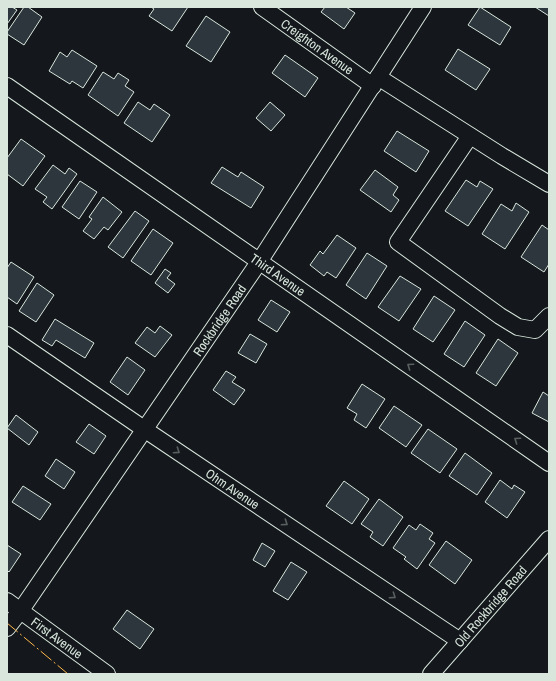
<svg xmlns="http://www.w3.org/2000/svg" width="556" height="681" font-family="'Archivo Narrow',sans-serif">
<rect width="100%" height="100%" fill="#14181c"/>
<!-- building -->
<g fill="#2c363c" stroke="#d8e6dc">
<path d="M 7,7 L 12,7 L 17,10 L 7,24 Z"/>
<path d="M 24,7 L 28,7 L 42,17 L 24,45 L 7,34 L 7,32 Z"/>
<path d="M 151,7 L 188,7 L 172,31 L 149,16 L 154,9 Z"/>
<path d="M 325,7 L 346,7 L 355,13 L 344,29 L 321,12 Z"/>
<path d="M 480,7 L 511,27 L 500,45 L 468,25 Z"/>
<path d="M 535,7 L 549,7 L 549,16 Z"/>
<path d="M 206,16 L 230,32 L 211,62 L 186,46 Z"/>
<path d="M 458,49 L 490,69 L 476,90 L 445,70 Z"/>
<path d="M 72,50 L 97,66 L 83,88 L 72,81 L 70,84 L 49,71 L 60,52 L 67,57 Z"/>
<path d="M 285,55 L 318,78 L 305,97 L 272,73 Z"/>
<path d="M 103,72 L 114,79 L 118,73 L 129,80 L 125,86 L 134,92 L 118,116 L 88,95 Z"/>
<path d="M 138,102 L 150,110 L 154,104 L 170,115 L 152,142 L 124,123 Z"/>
<path d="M 270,102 L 285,115 L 271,131 L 256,118 Z"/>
<path d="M 397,131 L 429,151 L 416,172 L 384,151 Z"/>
<path d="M 21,139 L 45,156 L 23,186 L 7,174 L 7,158 Z"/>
<path d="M 53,165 L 65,174 L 69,168 L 77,174 L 52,209 L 43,202 L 47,197 L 35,189 Z"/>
<path d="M 222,167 L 238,177 L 241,172 L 264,187 L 251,208 L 211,183 Z"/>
<path d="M 375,170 L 398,187 L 393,195 L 399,200 L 391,212 L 360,190 Z"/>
<path d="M 466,180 L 477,187 L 480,181 L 493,189 L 468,226 L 445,211 Z"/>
<path d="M 80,181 L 97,192 L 79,219 L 62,207 Z"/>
<path d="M 103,197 L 122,212 L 108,230 L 104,227 L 94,239 L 83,231 L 92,219 L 89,217 Z"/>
<path d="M 516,203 L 529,212 L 505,249 L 482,234 L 501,204 L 512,211 Z"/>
<path d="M 135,211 L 149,221 L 123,258 L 108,247 Z"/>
<path d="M 542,225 L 549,230 L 549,264 L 544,272 L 521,257 Z"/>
<path d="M 153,229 L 173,243 L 151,275 L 131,261 Z"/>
<path d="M 337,235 L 356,248 L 336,278 L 327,272 L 324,276 L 310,265 L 320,251 L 323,254 Z"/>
<path d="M 367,253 L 387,266 L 366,299 L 346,285 Z"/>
<path d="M 11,262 L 34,277 L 17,304 L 7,297 L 7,268 Z"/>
<path d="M 165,269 L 171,273 L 167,278 L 175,284 L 168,293 L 155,283 Z"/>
<path d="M 400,276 L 421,289 L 399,321 L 378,307 Z"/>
<path d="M 37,283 L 54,295 L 36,322 L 19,311 Z"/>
<path d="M 434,296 L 455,310 L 433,342 L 413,329 Z"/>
<path d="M 271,300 L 290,312 L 277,332 L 258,320 Z"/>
<path d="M 55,319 L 94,343 L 85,358 L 56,340 L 52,346 L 42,340 Z"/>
<path d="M 465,321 L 485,335 L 464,367 L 444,354 Z"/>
<path d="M 160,326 L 172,335 L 155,357 L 135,343 L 147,327 L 155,333 Z"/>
<path d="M 250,334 L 267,344 L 256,363 L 238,353 Z"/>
<path d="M 498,339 L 518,353 L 496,386 L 476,373 Z"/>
<path d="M 127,357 L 145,370 L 128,395 L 110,382 Z"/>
<path d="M 226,371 L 236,377 L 232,382 L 245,390 L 234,405 L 213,390 Z"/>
<path d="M 362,384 L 385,399 L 366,428 L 354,420 L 357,414 L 347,408 Z"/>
<path d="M 543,392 L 549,396 L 549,422 L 532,413 Z"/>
<path d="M 394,406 L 422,425 L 406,447 L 379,428 Z"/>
<path d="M 16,415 L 38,432 L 29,445 L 7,428 Z"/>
<path d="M 89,424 L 106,436 L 94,454 L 76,442 Z"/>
<path d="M 428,429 L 457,449 L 440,473 L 411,453 Z"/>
<path d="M 465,453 L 492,473 L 477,495 L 449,476 Z"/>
<path d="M 56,459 L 75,472 L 64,489 L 45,476 Z"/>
<path d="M 500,480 L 512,489 L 514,485 L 525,492 L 507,518 L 485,502 Z"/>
<path d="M 344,481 L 369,499 L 352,524 L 326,506 Z"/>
<path d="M 23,486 L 51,504 L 40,520 L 12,502 Z"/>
<path d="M 379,499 L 403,517 L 383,546 L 370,537 L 373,532 L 361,524 Z"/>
<path d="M 420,524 L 433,533 L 429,539 L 435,543 L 417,569 L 404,559 L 406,557 L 393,548 L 409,525 L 416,530 Z"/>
<path d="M 446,541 L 472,560 L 455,584 L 429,565 Z"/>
<path d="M 262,543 L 275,551 L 265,567 L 253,560 Z"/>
<path d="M 7,545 L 21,554 L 9,572 L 7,570 Z"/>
<path d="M 291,562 L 307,572 L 288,600 L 273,591 Z"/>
<path d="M 127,610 L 154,629 L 140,649 L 113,629 Z"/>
</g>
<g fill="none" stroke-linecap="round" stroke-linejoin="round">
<defs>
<g id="minor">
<path id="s1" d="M 262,7 L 373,86"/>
<path d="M 378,77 L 502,156 L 549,184"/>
<path id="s2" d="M 7,86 L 549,463"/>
<path d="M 470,136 L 398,242 L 500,316 L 518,327 L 535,330 L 549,316"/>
<path id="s3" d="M 7,335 L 144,429 L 460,641"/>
<path id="s4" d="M 7,601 L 107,674"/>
<path id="s5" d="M 7,628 L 21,610 L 259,262 L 423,7"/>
<path id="s6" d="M 431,674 L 549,539"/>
</g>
</defs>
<!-- minor casing -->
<use href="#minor" stroke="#d8e6dc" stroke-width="18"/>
<!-- minor -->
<use href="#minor" stroke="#14181c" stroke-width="16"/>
<!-- power -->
<path stroke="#ffb74d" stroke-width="1" stroke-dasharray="14 3 2 3" stroke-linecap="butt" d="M 7,623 L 68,674"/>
</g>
<!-- one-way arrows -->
<defs><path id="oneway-chevron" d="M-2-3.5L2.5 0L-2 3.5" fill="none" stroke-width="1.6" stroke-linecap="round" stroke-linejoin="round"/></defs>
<g stroke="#59605f">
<use href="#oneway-chevron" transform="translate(410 366) rotate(-145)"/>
<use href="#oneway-chevron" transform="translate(517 440) rotate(-145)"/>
<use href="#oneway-chevron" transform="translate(177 451) rotate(34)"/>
<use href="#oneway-chevron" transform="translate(285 523) rotate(34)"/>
<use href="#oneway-chevron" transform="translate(393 596) rotate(34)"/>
</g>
<g text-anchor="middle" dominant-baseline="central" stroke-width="3" stroke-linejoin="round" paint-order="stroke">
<!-- street labels -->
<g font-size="13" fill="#d8e6dc" stroke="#14181c">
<text stroke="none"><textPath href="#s1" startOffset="68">Creighton Avenue</textPath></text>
<text stroke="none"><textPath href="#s2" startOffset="330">Third Avenue</textPath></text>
<text stroke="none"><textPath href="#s5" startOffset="374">Rockbridge Road</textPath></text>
<text stroke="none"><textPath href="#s3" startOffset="273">Ohm Avenue</textPath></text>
<text stroke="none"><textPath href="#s6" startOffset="90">Old Rockbridge Road</textPath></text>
<text stroke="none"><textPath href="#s4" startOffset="62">First Avenue</textPath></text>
</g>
</g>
<!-- border -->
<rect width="556" height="681" fill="none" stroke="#d8e6dc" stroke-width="16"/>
</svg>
